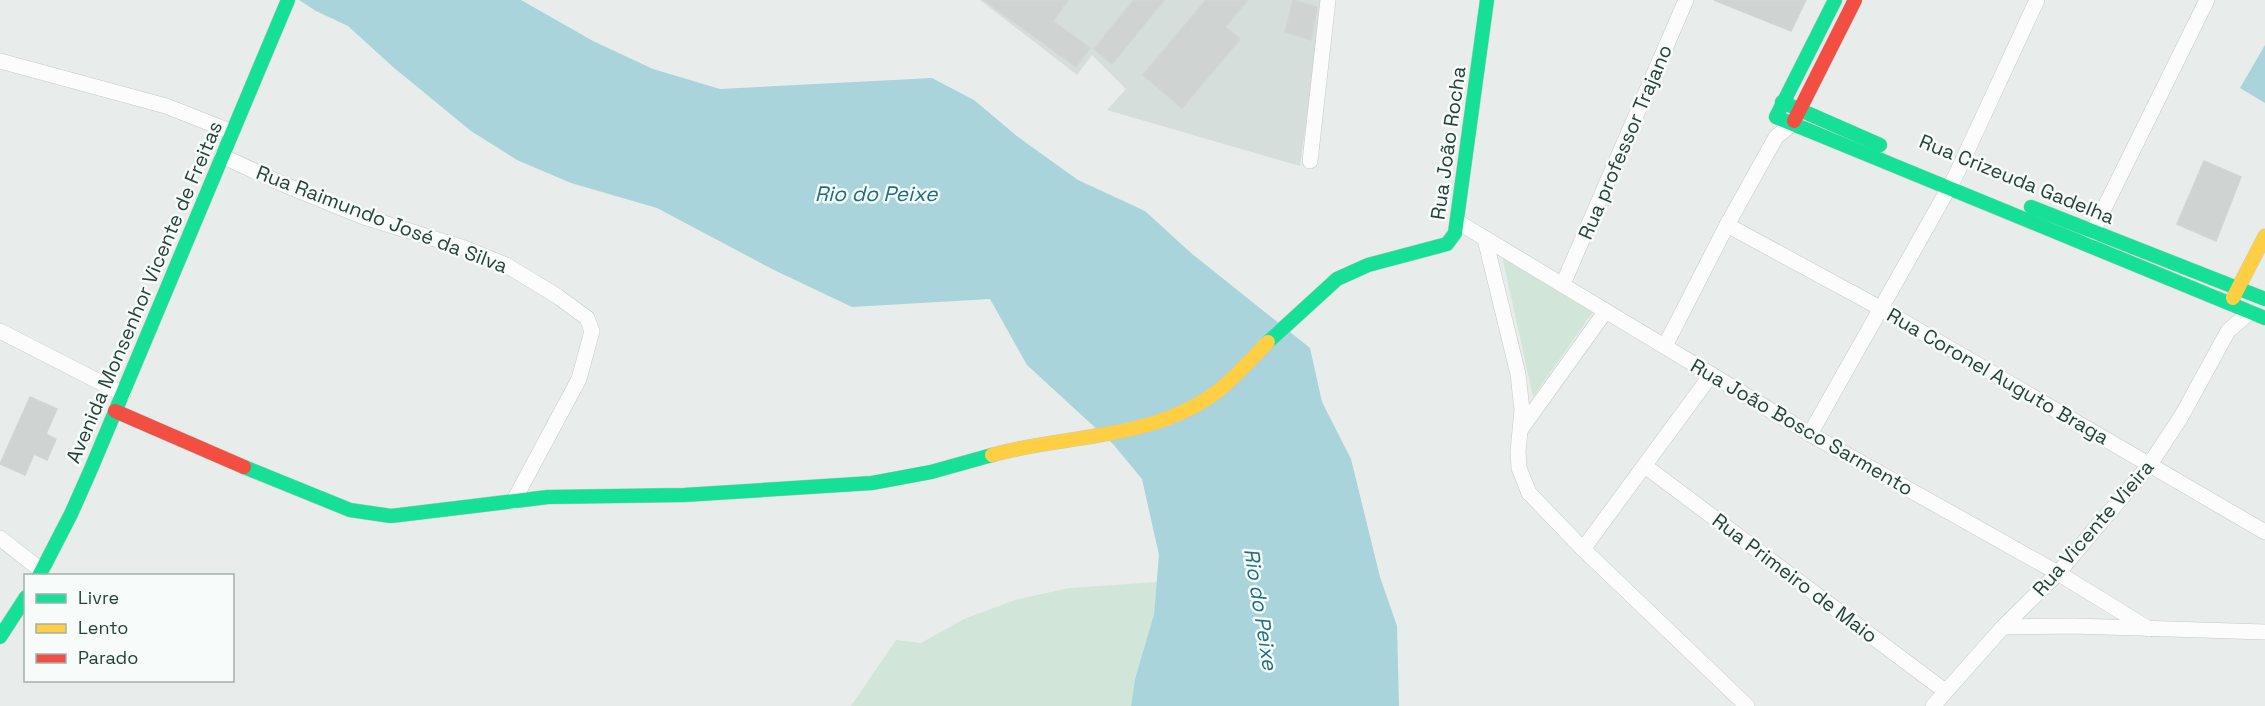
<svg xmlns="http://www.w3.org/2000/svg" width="2265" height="706" font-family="'Space Grotesk',sans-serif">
<rect width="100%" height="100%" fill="#e8edeb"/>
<!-- built -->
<path fill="#d6dedb" d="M 980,0 L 1323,0 L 1300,166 L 1107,110 L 1126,89 L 1092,55 L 1077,75 Z"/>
<!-- green -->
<g fill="#d1e6d8">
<path d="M 1501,251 L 1597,306 L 1533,397 Z"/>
<path d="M 1157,582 L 1154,614 L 1135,679 L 1131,706 L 851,706 L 896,640 L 921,643 L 964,619 L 1015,600 L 1069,588 Z"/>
</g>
<!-- water -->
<g fill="#a9d4db">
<path d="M 299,0 L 521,0 L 593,41 L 653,69 L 720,89 L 932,78 L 974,100 L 1018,137 L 1078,180 L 1145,211 L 1191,253 L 1310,348 L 1322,402 L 1351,459 L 1380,577 L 1397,626 L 1399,706 L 1131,706 L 1135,679 L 1154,614 L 1159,555 L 1142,479 L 1113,444 L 1027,365 L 990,299 L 852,307 L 774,270 L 657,208 L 571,183 L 517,160 L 471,131 L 393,67 L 348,26 L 316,11 Z"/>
<path d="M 2265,45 L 2265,103 L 2240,88 Z"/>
</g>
<!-- building -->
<g fill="#cfd4d2" stroke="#d1d6d4" stroke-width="1.5">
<path d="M 984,0 L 1068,0 L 1053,21 L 1090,48 L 1076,67 Z"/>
<path d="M 1134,0 L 1164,0 L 1112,64 L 1094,49 Z"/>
<path d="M 1206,0 L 1248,0 L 1225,27 L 1240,39 L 1182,108 L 1143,75 Z"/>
<path d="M 1293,0 L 1317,7 L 1311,40 L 1285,32 Z"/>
<path d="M 1714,0 L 1806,0 L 1791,31 Z"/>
<path d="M 2204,161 L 2241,177 L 2216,241 L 2177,224 Z"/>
<path d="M 30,397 L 57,409 L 46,434 L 56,439 L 47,460 L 34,454 L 25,475 L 0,464 Z"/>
</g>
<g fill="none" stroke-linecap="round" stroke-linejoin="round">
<defs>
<g id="street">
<path d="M 0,61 L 166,106 L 232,132"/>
<path d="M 222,156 L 285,185 L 364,217 L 464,248 L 506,265 L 557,296 L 587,318 L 592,331 L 579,379 L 513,502"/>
<path d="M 1310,161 L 1328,0"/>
<path d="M 1458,222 L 1810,434 L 2058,573 L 2149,629"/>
<path d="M 1727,225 L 1882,309 L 2265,532"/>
<path d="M 1485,239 L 1518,374 L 1522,410 L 1518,451 L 1519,468 L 1529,493 L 1583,549 L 1747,706"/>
<path d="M 2089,239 L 2207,0"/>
<path d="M 1563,284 L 1686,0"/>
<path d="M 0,331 L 123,394"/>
<path d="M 1665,346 L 1727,225 L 1776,137 L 1792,124"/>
<path d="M 1521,429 L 1605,312"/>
<path d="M 1810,434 L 1955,177 L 2037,0"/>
<path d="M 1645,466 L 1945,691"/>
<path d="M 0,538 L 42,571"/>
<path d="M 1583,549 L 1711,375"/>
<path d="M 2003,627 L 2074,626 L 2265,632"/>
<path d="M 1933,706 L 2003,627 L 2058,573 L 2150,464 L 2181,417 L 2228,331 L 2250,312"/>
</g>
<g id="fast">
<path d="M 1835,0 L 1776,117 L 2265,318"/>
<path d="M 1782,102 L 1880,145"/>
<path d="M 2031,207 L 2265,299"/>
<path d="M 1268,342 L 1337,279 L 1368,265 L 1447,244 L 1455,233 L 1487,0"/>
<path d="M 244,467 L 350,510 L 391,516 L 548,497 L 684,495 L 872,483 L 931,472 L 992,455"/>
<path d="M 39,576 L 71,514 L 91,469 L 288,0"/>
<path d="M 0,637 L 26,597"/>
</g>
<g id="slow">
<path d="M 2233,298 L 2265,236"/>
<path d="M 992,455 C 1065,434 1150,441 1215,393 C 1234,379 1251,359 1268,342"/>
</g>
<g id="jam">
<path d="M 1794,121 L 1855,0"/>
<path d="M 115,411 L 244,467"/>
</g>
</defs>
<!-- street casing -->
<use href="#street" stroke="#c5cac8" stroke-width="16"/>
<!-- fast casing -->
<use href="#fast" stroke="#c3cbc8" stroke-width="15"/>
<!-- slow casing -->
<use href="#slow" stroke="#c3cbc8" stroke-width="15"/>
<!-- jam casing -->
<use href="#jam" stroke="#c3cbc8" stroke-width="15"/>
<!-- street -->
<use href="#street" stroke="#fcfcfc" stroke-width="15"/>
<!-- fast -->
<use href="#fast" stroke="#16e098" stroke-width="14"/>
<!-- slow -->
<use href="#slow" stroke="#ffcf43" stroke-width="14"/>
<!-- jam -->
<use href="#jam" stroke="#f24e42" stroke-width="14"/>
</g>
<g text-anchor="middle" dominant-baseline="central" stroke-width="5" stroke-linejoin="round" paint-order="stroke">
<!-- street labels -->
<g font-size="20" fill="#24423a" stroke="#f7fbf9">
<text transform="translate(1625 142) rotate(-67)">Rua professor Trajano</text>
<text transform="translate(1448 143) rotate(-82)">Rua João Rocha</text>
<text transform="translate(2017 179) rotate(22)">Rua Crizeuda Gadelha</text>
<text transform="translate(382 219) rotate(21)">Rua Raimundo José da Silva</text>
<text transform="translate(144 292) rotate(-67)">Avenida Monsenhor Vicente de Freitas</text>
<text transform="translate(1998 376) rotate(30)">Rua Coronel Auguto Braga</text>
<text transform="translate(1802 427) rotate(30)">Rua João Bosco Sarmento</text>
<text transform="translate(2093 528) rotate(-49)">Rua Vicente Vieira</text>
<text transform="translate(1795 578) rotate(37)">Rua Primeiro de Maio</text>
</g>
<!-- water labels -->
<g font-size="21" font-style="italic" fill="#1c6f80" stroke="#f7fbf9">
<text x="876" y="193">Rio do Peixe</text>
<text transform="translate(1261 609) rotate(81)">Rio do Peixe</text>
</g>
</g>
<!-- legend -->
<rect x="24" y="574" width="210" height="108" fill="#f7fbf9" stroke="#a3b1ad" stroke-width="1.5"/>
<rect x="36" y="594" width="30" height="9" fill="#16e098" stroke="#a3b1ad" stroke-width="1.5"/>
<text x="78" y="604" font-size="18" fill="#24423a">Livre</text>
<rect x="36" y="624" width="30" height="9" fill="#ffcf43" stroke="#a3b1ad" stroke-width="1.5"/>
<text x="78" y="634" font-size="18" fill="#24423a">Lento</text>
<rect x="36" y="654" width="30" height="9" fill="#f24e42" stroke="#a3b1ad" stroke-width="1.5"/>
<text x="78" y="664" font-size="18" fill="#24423a">Parado</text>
</svg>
